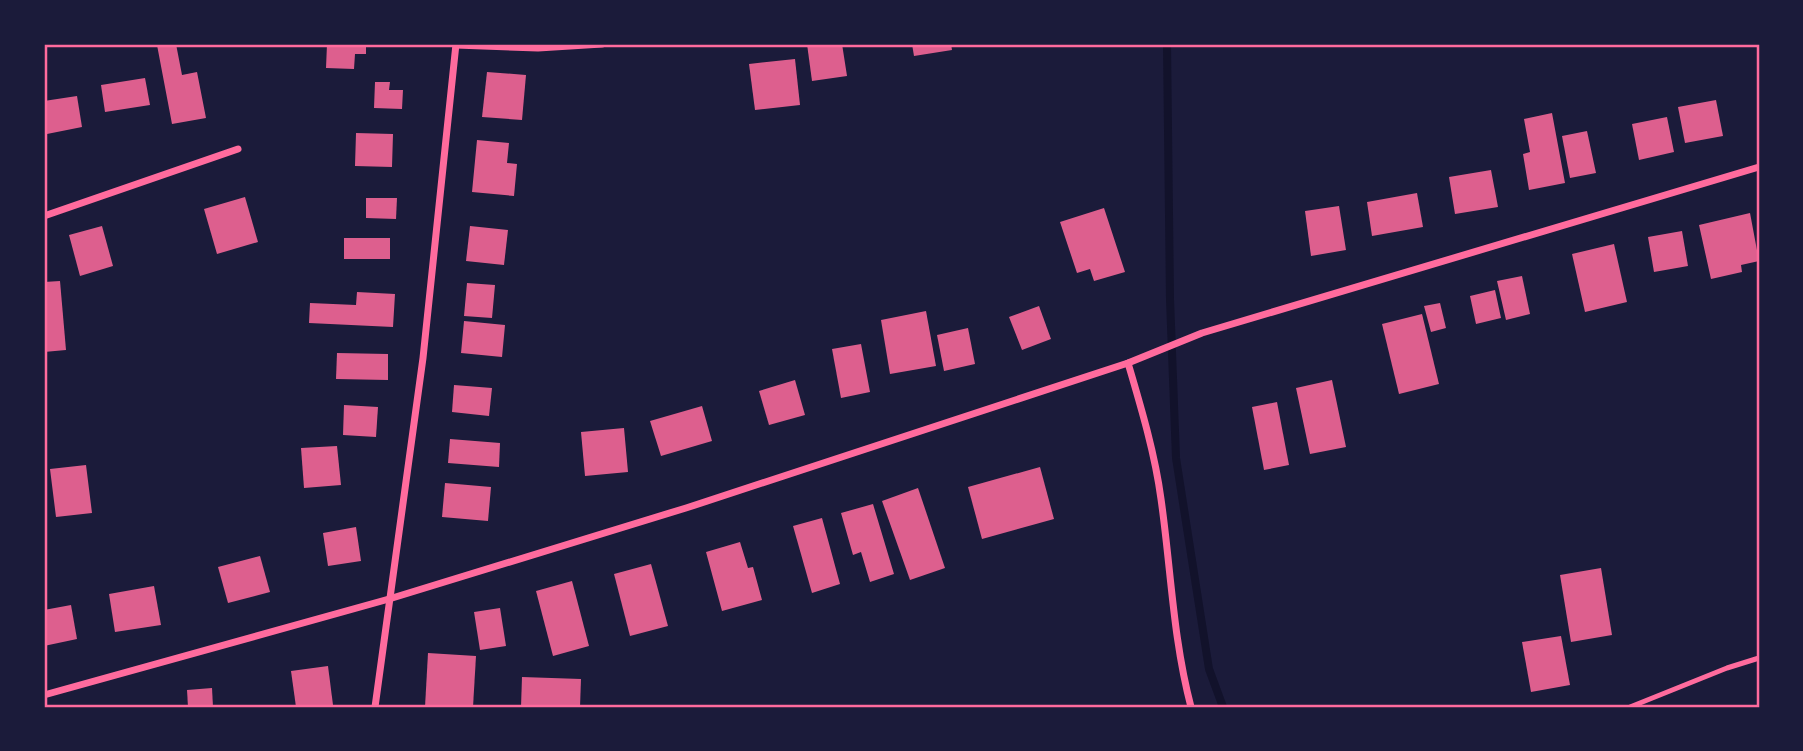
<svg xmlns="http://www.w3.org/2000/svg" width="1803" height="751" font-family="'DejaVu Sans',sans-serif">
<rect width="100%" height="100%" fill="#1b1b3a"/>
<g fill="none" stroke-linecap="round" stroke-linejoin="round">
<!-- stream -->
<path stroke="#12122b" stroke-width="8" d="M 1167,44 L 1170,299 L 1176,458 L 1209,669 L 1223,707"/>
</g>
<!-- building -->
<g fill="#dd5f8e">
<path d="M 167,44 L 176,44 L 182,75 L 197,72 L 206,118 L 172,124 L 157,45 Z"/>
<path d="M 327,44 L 366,44 L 366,54 L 355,54 L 354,69 L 326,68 Z"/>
<path d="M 807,44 L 842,44 L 847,76 L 812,81 Z"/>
<path d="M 912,44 L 951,44 L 952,50 L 914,56 Z"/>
<path d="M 795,59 L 800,105 L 755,110 L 749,64 Z"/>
<path d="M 487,72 L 526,75 L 522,120 L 482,117 Z"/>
<path d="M 145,78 L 150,105 L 105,112 L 101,85 Z"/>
<path d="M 375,82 L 390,82 L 389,90 L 403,90 L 402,109 L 374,108 Z"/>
<path d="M 77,96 L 82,127 L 47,134 L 44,101 Z"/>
<path d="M 1716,100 L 1723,136 L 1685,143 L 1678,107 Z"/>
<path d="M 1552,113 L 1565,183 L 1529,190 L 1523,154 L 1530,152 L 1524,119 Z"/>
<path d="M 1667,117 L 1674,152 L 1639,160 L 1632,124 Z"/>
<path d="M 1587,131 L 1596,173 L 1570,178 L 1562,136 Z"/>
<path d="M 356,133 L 393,134 L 392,167 L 355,166 Z"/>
<path d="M 477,140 L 509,143 L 507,163 L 517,164 L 514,196 L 472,192 Z"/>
<path d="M 1491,170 L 1498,207 L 1455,214 L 1449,177 Z"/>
<path d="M 1417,193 L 1423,227 L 1372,236 L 1367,202 Z"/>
<path d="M 245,197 L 258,242 L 217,254 L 204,209 Z"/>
<path d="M 366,198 L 397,198 L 396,219 L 366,218 Z"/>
<path d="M 1339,206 L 1346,250 L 1311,256 L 1305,211 Z"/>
<path d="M 1104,208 L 1125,272 L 1094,281 L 1090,269 L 1077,273 L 1060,222 Z"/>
<path d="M 1750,213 L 1759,261 L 1741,265 L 1742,272 L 1711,279 L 1699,225 Z"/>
<path d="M 102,226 L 113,266 L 80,276 L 69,235 Z"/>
<path d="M 470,226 L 508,230 L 504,265 L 466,261 Z"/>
<path d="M 1682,231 L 1688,266 L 1654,272 L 1648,237 Z"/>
<rect x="344" y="238" width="46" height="21"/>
<path d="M 1614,244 L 1627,302 L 1585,312 L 1572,254 Z"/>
<path d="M 1522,276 L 1530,314 L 1506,320 L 1497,281 Z"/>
<path d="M 60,281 L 66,350 L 44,352 L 44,282 Z"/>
<path d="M 467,283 L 495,285 L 492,318 L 464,316 Z"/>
<path d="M 1495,290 L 1501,318 L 1476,324 L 1470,296 Z"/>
<path d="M 357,292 L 395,294 L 393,327 L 309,323 L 310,303 L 356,305 Z"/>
<path d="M 1440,303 L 1446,328 L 1431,332 L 1424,306 Z"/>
<path d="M 1039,306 L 1051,339 L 1022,350 L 1009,317 Z"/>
<path d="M 926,311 L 936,366 L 890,374 L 881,320 Z"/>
<path d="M 1422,314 L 1439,384 L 1399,394 L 1382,324 Z"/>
<path d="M 464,321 L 505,325 L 502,357 L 461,353 Z"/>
<path d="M 968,328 L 975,364 L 944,371 L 937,335 Z"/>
<path d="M 861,344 L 870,392 L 841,398 L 832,349 Z"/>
<path d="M 337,353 L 388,354 L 388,380 L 336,379 Z"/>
<path d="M 795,380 L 805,415 L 769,425 L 759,391 Z"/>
<path d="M 1332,380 L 1346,447 L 1310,454 L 1296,388 Z"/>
<path d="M 454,385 L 492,388 L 489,416 L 452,412 Z"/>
<path d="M 1277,402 L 1289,465 L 1264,470 L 1252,407 Z"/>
<path d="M 344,405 L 378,407 L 376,437 L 343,435 Z"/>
<path d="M 702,406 L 712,441 L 661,456 L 650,421 Z"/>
<path d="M 624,428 L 628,472 L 585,476 L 581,432 Z"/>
<path d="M 450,439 L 500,443 L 499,467 L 448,463 Z"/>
<path d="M 337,446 L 341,485 L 304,488 L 301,448 Z"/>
<path d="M 86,465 L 92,513 L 56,517 L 50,469 Z"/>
<path d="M 1040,467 L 1054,519 L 982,539 L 968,487 Z"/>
<path d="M 445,483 L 491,487 L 488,521 L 442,517 Z"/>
<path d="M 918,488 L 945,568 L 910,580 L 882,501 Z"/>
<path d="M 873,504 L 894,574 L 870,582 L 861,552 L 853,555 L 841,513 Z"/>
<path d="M 822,518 L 840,584 L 812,593 L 793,526 Z"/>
<path d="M 356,527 L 361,561 L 328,566 L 323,533 Z"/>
<path d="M 740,542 L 748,568 L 753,567 L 762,600 L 722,611 L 706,552 Z"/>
<path d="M 260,556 L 270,592 L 228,603 L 218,567 Z"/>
<path d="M 651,564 L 668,626 L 630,636 L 614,574 Z"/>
<path d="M 1601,568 L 1612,635 L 1571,642 L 1560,575 Z"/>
<path d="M 572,581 L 589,646 L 553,656 L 536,591 Z"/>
<path d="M 154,586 L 161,625 L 115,632 L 109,594 Z"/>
<path d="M 71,605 L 77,639 L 44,646 L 44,610 Z"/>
<path d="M 500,608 L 506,646 L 480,650 L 474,612 Z"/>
<path d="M 1561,636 L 1570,685 L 1531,692 L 1522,642 Z"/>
<path d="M 428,653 L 476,656 L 473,707 L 425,707 Z"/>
<path d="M 328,666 L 333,705 L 296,707 L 291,671 Z"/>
<path d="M 522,677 L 581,679 L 580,707 L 521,707 Z"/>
<path d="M 212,688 L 213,707 L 188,707 L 187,690 Z"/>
</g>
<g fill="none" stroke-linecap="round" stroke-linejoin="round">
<!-- service -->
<path stroke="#ff6b9d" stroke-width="5" d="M 1630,707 L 1727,668 L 1759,658"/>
<!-- minor -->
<g stroke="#ff6b9d" stroke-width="7">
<path d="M 456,45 L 538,48 L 602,44"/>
<path d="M 44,216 L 238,149"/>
<path d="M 1128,363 C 1141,407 1155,454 1161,499 C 1171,569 1173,639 1191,707"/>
<path d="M 44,695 L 389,599 L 686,508 L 1128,363 L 1202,333 L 1759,167"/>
<path d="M 375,707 L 423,358 L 456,44"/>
</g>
</g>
<!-- border -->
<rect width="1803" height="751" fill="none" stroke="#1b1b3a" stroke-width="91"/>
<rect x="46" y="46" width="1712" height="660" fill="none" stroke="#ff6b9d" stroke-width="2.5"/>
</svg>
